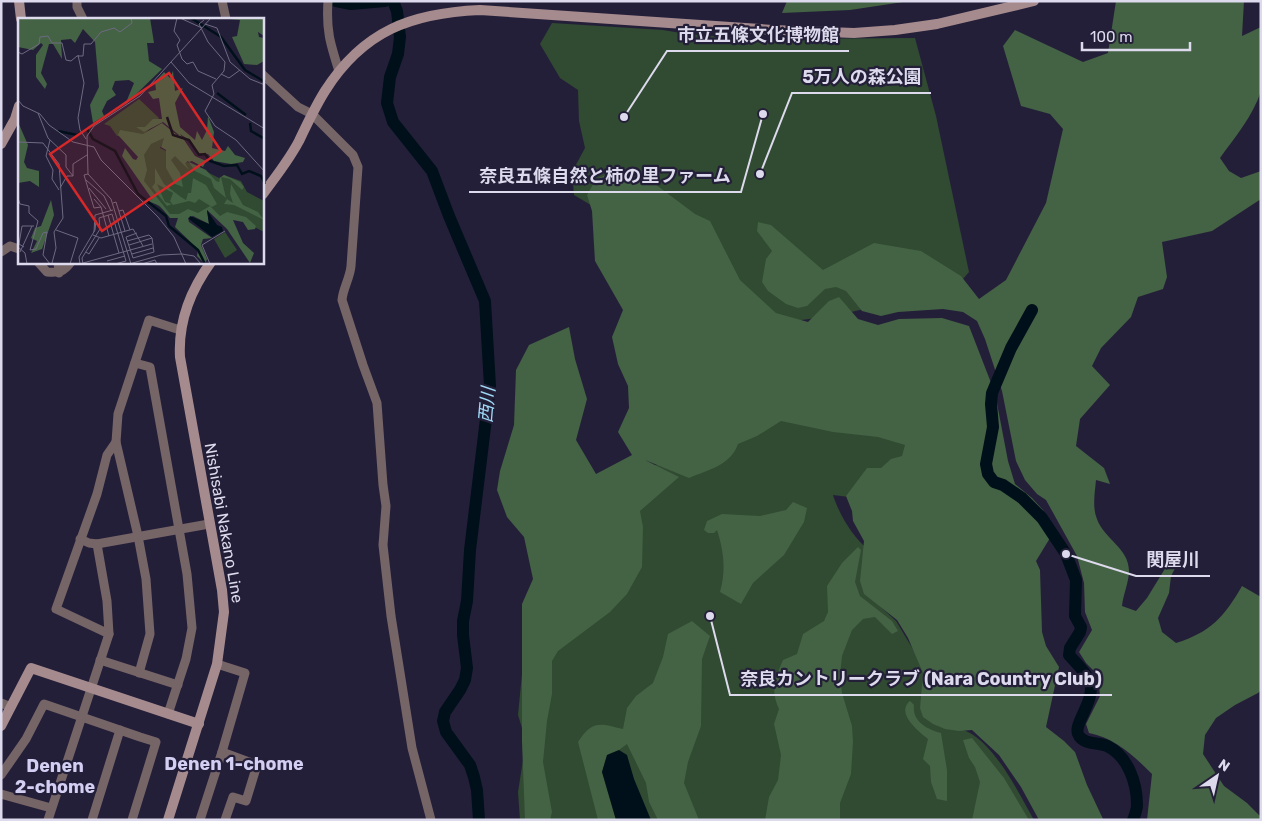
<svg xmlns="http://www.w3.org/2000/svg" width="1262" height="821" font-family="Rubik,'Noto Sans JP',sans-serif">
<rect width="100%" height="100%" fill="#241f39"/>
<!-- green -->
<g fill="#314a32">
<path d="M 552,23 L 663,30 L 687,34 L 755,39 L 915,38 L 936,116 L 969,272 L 944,301 L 903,300 L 838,315 L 787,322 L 574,195 L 572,172 L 585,148 L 579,121 L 578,90 L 560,78 L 540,44 Z"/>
<path d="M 774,413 L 900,432 L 916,455 L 849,497 L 833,495 C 839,514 853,538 869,550 L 870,597 L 896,621 L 961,729 C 993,739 1018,792 1034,820 L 520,820 L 518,792 L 526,741 L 518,715 L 528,612 L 633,467 L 683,463 Z"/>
</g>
<!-- forest -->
<g fill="#446244">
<path d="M 787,1 L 910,1 L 850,10 L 782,13 Z"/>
<path d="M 1116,1 L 1244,1 L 1242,36 L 1261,27 L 1261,91 C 1253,116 1235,137 1220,158 L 1229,171 L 1241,178 L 1261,171 L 1261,199 L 1212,231 L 1162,242 L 1167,277 L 1163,289 L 1138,297 L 1131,317 L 1101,348 L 1092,366 L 1110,385 L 1080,419 L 1076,446 L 1104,468 L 1110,484 L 1096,480 C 1095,492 1092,507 1097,519 C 1104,539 1129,548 1129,571 C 1129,582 1123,595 1122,606 L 1136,611 L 1147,598 L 1166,567 L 1180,559 L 1171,576 L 1169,593 L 1158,618 L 1162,632 L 1176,643 C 1211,632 1224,617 1242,586 L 1261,597 L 1261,690 L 1258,693 L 1235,705 L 1216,718 L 1205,735 L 1203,754 L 1224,786 L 1247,803 L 1261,817 L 1261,820 L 1147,820 L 1152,774 C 1134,756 1115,738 1089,733 L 1086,724 L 1100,696 L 1098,675 L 1086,663 L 1079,652 L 1092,630 L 1085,612 L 1084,583 L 1077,556 L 1046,500 L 1037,494 L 1025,480 L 1016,461 L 1002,391 L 985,339 L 977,321 L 963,312 L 943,309 L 898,312 L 881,316 L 862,311 L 846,291 L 836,287 L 825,289 L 807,306 L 798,308 L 786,304 L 768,291 L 762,282 L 766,259 L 772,251 L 757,231 L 758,222 L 771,225 L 823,270 L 874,243 L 921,251 L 961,276 L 979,299 L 1006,280 L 1046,203 L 1063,129 L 1050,114 L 1021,106 L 1003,46 L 1015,30 L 1083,62 L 1108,53 Z"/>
<path d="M 624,168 L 651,181 L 695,214 L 710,221 L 740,280 L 776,313 L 808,322 L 829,301 L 839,297 L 858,319 L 878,325 L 899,319 L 942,318 L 969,326 L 995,393 L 1008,461 L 1015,484 L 1032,498 L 1043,510 L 1050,538 L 1036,561 L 1040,570 L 1042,632 L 1046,646 L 1059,667 L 1046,727 L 1064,741 L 1075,752 L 1087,785 L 1103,819 L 1102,820 L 1039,820 L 1021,787 L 999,755 L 972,730 L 959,731 L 945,729 L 933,724 L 923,717 L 920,708 L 923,673 L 908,638 L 897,620 L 864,594 L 860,581 L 864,541 L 853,521 L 852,511 L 846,496 L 867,468 L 881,468 L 891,459 L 902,456 L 905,445 L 878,437 L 833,432 L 781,421 L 757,436 L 738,444 C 731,465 708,470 689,478 L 645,460 L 679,477 L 640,511 L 643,527 L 642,567 L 627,594 L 610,612 L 558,651 L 552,661 L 552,694 L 547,721 L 543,762 L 552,812 L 550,820 L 525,820 L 522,742 L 522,604 L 533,579 L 524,537 L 507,517 L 497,490 L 500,471 L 514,425 L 516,370 L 529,345 L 569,327 L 575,359 L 587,399 L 576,440 L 596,474 L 632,455 L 618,432 L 629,408 L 628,386 L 618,364 L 612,337 L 623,310 L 595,261 L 592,211 L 587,195 L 596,179 Z"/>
<path d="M 793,502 L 807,508 L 804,522 L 784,555 L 753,583 L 741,604 L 720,592 C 726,570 724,552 717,530 L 714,533 L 708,533 L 704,530 L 707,521 L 722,514 L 760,516 L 786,510 Z"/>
<path d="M 858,547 L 861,550 L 855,582 L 860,596 L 892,621 L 898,631 L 892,634 L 875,617 L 863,619 L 852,630 L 842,656 L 840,676 L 842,693 L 852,726 L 853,742 L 851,774 L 840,803 L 840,820 L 765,820 L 769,797 L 778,780 L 781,755 L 774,724 L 779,709 C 770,690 775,679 783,660 L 797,654 L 803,634 L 824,621 L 828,612 L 827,586 L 842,563 Z"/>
<path d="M 692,621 L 710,636 L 702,659 L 701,726 L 688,762 L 684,783 L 699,820 L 658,820 L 649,802 L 646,783 L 627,744 L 619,750 L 607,755 L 602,772 L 616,820 L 598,820 L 578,742 C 592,720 600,723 623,729 L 627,708 L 636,696 L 653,683 L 663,657 L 668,634 Z"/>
<path d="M 910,701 L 914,705 C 912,721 926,729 941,733 L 947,770 L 947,801 L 937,799 L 931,782 L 930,766 L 923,759 L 928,739 C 919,732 895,713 910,701 Z"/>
<path d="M 972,738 L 1004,778 L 1029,820 L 972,820 L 980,782 L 975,767 L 969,758 L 963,740 Z"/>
</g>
<!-- water -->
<path fill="#00101a" d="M 619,750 L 627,755 L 634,779 L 651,820 L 616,820 L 602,772 L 607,755 Z"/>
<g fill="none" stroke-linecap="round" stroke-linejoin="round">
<!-- river -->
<g stroke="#00101a" stroke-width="12">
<path d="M 336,1 L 351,4 L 385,1"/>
<path d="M 393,1 L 397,11 L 400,37 L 398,54 L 390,77 L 387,103 L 393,122 L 432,171 L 449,216 L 485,301 L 490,386 L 470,550 L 467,601 L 463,621 L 463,635 L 467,668 L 465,680 L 460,690 L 445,712 L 443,721 L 446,732 L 470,765 L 474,777 L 477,790 L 479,820"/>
<path d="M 1032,310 L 1011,348 L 992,393 L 991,404 L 993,427 L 986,464 L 988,474 L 994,482 L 1003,485 L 1022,498 L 1042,518 L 1066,554 L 1076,580 L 1075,616 L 1081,627 L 1080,632 L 1070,648 L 1069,655 C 1076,663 1086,672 1090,682 C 1096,702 1071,725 1079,736 C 1085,745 1098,742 1107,746 C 1128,756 1137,783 1137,805 C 1137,810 1135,815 1133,820"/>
</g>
<!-- street -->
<g stroke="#766567" stroke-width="9">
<path d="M 77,1 L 77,7 L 83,19"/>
<path d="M 222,1 L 226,19"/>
<path d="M 328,1 C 326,30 330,43 339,71"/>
<path d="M 262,74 L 298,107 L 312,114 L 353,155 L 358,167 L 351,266 C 350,278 343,288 342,300 L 363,365 L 377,403 L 383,485 L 386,506 L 383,545 L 391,616 L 412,748 L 431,820"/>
<path d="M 1,252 L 10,246 L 19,249"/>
<path d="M 38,262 L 47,272 C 59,273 64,272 71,262"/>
<path d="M 58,262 L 59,273"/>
<path d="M 135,363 L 150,367 L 187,574 L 192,628 L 186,659 L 168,714"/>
<path d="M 80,539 L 89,543 L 97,544 L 209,524"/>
<path d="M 109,634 L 56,609 L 97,494 L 107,455 L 116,442"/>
<path d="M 100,660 L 178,685"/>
<path d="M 139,673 L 150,634 L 146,579 L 138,536 L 116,442 L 118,414 L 149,320 L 180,330"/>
<path d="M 1,703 L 11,707"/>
<path d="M 222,752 L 257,765 L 246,801 L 233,797 L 225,820"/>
<path d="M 1,775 L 26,739 L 44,704 L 140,737 L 156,742 L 132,820"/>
<path d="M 1,794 L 51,808"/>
<path d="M 48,820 L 109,634 L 107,601 L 97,544"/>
<path d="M 92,820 L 120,730"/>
<path d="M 200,820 L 222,752 L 245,673 L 217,664"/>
</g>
<!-- secondary -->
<g stroke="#a68b8e" stroke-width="10">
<path d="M 19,1 L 21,19"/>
<path d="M 1,144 L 15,119 L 19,106"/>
<path d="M 262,195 C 275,178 289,160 299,141 C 307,124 315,107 325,91 C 363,31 411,13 480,10 L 773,30 L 854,33 L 895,30 L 937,24 L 1034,1"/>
<path d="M 1,726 L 31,668 L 199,724"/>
<path d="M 168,820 L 217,664 L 224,612 L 222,590 L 180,357 C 178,322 190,291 211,262"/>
</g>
</g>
<g text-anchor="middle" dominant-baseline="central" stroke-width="4.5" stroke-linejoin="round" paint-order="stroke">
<!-- street labels -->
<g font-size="16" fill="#dcdaec" stroke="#241f39">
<text transform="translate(224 523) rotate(80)">Nishisabi Nakano Line</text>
</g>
<!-- water labels -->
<g font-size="18" font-style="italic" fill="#9ed9f6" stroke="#241f39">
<text transform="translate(487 405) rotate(-85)">西川</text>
</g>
<!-- neighbourhood labels -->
<g font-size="18" font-weight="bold" fill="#d3cff2" stroke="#241f39">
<text x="234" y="764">Denen 1-chome</text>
<text x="55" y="766">Denen<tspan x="55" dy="21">2-chome</tspan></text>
</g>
</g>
<!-- overview -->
<g transform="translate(18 18)">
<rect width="246" height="246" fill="#241f39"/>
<path d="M 121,81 L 141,100 L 127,116 L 99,118 L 92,108 L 86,106 ZM 144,119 L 147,120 L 142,130 L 201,160 L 206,157 L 223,163 L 229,174 L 246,183 L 246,214 L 217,199 L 200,200 L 189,191 L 186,196 L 176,195 L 161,199 L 150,196 L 136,184 L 121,160 L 119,144 L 131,126 ZM 207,214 L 219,232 L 207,240 L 196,221 Z" fill="#314a32"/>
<path d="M 0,0 L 132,0 L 136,25 L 129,25 L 131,43 L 144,51 L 107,87 L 116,65 L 111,62 L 97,63 L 94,71 L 98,77 L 89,83 L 84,93 L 86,98 L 75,105 L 72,87 L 81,69 L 77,24 L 65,11 L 57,25 L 53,21 L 43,22 L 44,41 L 35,26 L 31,26 L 23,55 L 29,66 L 27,71 L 18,59 L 18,37 L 25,27 L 23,25 L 15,32 L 0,29 ZM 200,0 L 246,0 L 246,18 L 240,14 L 241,19 L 246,20 L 246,43 L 239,47 L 226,46 L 214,19 L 219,18 L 222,2 ZM 155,53 L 157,73 L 165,70 L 157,85 L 162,109 L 177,122 L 179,113 L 184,122 L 189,112 L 190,98 L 196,114 L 194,130 L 207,133 L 210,128 L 217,137 L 227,140 L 225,144 L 213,146 L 196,143 L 190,136 L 181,135 L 171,122 L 162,116 L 177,138 L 188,143 L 185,149 L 174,143 L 171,144 L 188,152 L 198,163 L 201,164 L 202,160 L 206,157 L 222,164 L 226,169 L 224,172 L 212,161 L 203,159 L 208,180 L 196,170 L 193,161 L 177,153 L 170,143 L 167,145 L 171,152 L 157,138 L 153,142 L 162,155 L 165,169 L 157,166 L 148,150 L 148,132 L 143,129 L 146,120 L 133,126 L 126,137 L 129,152 L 126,163 L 152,196 L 161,196 L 170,191 L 180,195 L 192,188 L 202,198 L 209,194 L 228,199 L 238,208 L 237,211 L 230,212 L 225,204 L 215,202 L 225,225 L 236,235 L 232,245 L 209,211 L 189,192 L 191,206 L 175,198 L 170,200 L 171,204 L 194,220 L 185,221 L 183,227 L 189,241 L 187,246 L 179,238 L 180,231 L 157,209 L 160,200 L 152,200 L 142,188 L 130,183 L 134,181 L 104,138 L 107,130 L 115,141 L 118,142 L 120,139 L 100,117 L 102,112 L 125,116 L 144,105 L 159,117 L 161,117 L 145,104 L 126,114 L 118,109 L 127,109 L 135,101 L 144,101 L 141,80 L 135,81 L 130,74 L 138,72 L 137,64 L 146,54 L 152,60 ZM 0,104 L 10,127 L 6,144 L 9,150 L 21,153 L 21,169 L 12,163 L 0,165 ZM 137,150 L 146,166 L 163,179 L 168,182 L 170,175 L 173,175 L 175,160 L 188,167 L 199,186 L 194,189 L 181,181 L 177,185 L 171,183 L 155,187 L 152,183 L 155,175 L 139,166 L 147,184 L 154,186 L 149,188 L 134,169 L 137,165 ZM 213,166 L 225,187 L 240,194 L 246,202 L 216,187 L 206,186 L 209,181 L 215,185 L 212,176 ZM 33,182 L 36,197 L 24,231 L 13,235 L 19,223 L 13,220 L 17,210 L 23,208 Z" fill="#446244"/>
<path d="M 189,192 L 199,207 L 204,209 L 205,213 L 194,219 L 171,201 L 172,198 L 191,206 Z" fill="#00101a"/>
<path fill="none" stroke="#00101a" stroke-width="2.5" d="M 173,0 L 203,19 L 227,52 L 247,64M 199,75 L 228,97M 149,99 L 155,117 L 171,122 L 181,137 L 187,136 L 192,143 L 206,148 L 219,147 L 224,156 L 231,153 L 243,158 L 247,166M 232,105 L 233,113 L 247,121M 40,113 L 59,117 L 69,111 L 75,121 L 97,133 L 120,176 L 148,198 L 151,208 L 180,232 L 187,246"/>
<path fill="none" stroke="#6e6a81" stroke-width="1" d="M 159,0 L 156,13 L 162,22 L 159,27 L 164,41 L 169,46 L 175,44 L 180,53 L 198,61M 162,0 L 184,10M 186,2 L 181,6 L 190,24 L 207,44 L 206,53 L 194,67 L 196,76 L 187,93 L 197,108 L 218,122 L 247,154M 187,6 L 199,10 L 212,44 L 232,61 L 247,67M 0,34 L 4,36 L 21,26 L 22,19 L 30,18 L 34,25 L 44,25 L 48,42 L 53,43 L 59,38 L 65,38 L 66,26 L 73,26 L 83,14 L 96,10 L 102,14 L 114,5 L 113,0M 60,37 L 66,65 L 60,100 L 62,112 L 68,121M 153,44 L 171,65 L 247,111M 203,56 L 211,60 L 222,52M 0,82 L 5,88 L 22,96 L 31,107 L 55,124 L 76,129 L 83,142 L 140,199 L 156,219 L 168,246M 20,95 L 30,120 L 48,137 L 48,149 L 55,158M 32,122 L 28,138 L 35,152 L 34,161 L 41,172M 0,124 L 25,125 L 41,146 L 45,200 L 36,214 L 38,230 L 34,245M 70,156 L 66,157 L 76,190 L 83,189M 55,158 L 55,146 L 69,137M 68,162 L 86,178 L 93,193M 42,170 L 49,158 L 55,158M 71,170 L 88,191M 0,180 L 2,186 L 11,188 L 11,195 L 20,203 L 12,232 L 18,231 L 25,215 L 29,214 L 25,237 L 32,246M 76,181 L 83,189 L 91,218M 95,185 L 98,184 L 107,213M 101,193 L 105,192 L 112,212M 90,197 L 101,235M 38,212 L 60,220 L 52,246M 76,214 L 77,197 L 95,192M 119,215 L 108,219 L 115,240 L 136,234 L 134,220M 75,217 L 83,220 L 115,211 L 125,228M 109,223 L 131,217 L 134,220M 111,227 L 134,220M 0,229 L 7,235 L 9,246M 6,229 L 1,226 L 4,208 L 16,208M 2,234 L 14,208M 68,234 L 71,236 L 81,220M 114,236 L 135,230M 89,243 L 107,238M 65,245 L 134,226M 62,246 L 61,239 L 77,212 L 78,202M 65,246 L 64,240 L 82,211 L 81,200 L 94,196 L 108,243 L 97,246M 111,246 L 143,237 L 164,236 L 176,238 L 183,246M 113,246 L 93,181 L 70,156 L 69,118 L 76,108 L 122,78 L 193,0M 124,246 L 137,242 L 139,246M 192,246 L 184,227 L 207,213"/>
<path fill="#d62828" fill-opacity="0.15" stroke="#d62828" stroke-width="2.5" d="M 151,55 L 203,133 L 84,213 L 32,136 Z"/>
<rect width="246" height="246" fill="none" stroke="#dcdaec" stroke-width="2.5"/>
</g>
<!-- callouts -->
<path fill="none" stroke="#dcdaec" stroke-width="2" d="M624 117L667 51H849M760 174L792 93H931M763 114L741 192H469M1066 554L1136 576H1210M710 616L730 695H1112"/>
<g fill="#dcdaec" stroke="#241f39" stroke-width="2">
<circle cx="624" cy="117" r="5"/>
<circle cx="760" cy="174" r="5"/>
<circle cx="763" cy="114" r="5"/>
<circle cx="1066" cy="554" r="5"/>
<circle cx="710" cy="616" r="5"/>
</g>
<g font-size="18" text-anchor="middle" font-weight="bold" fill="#dcdaec" stroke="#241f39" stroke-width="4.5" stroke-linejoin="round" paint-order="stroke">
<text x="758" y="41">市立五條文化博物館</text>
<text x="862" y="83">5万人の森公園</text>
<text x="605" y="182">奈良五條自然と柿の里ファーム</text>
<text x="1173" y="566">関屋川</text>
<text x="921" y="685">奈良カントリークラブ (Nara Country Club)</text>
</g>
<!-- border -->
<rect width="1262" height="821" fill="none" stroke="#dcdaec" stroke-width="5"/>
<!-- north arrow -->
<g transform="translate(1217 776) rotate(34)" stroke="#241f39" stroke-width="4" paint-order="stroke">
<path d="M0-4L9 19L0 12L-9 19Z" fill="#dcdaec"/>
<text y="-8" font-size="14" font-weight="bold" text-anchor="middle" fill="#dcdaec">N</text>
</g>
<!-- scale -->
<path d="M1082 42v8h108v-8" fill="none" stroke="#dcdaec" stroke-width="2.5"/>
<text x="1090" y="42" font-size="15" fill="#dcdaec" stroke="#241f39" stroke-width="4" paint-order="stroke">100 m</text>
</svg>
